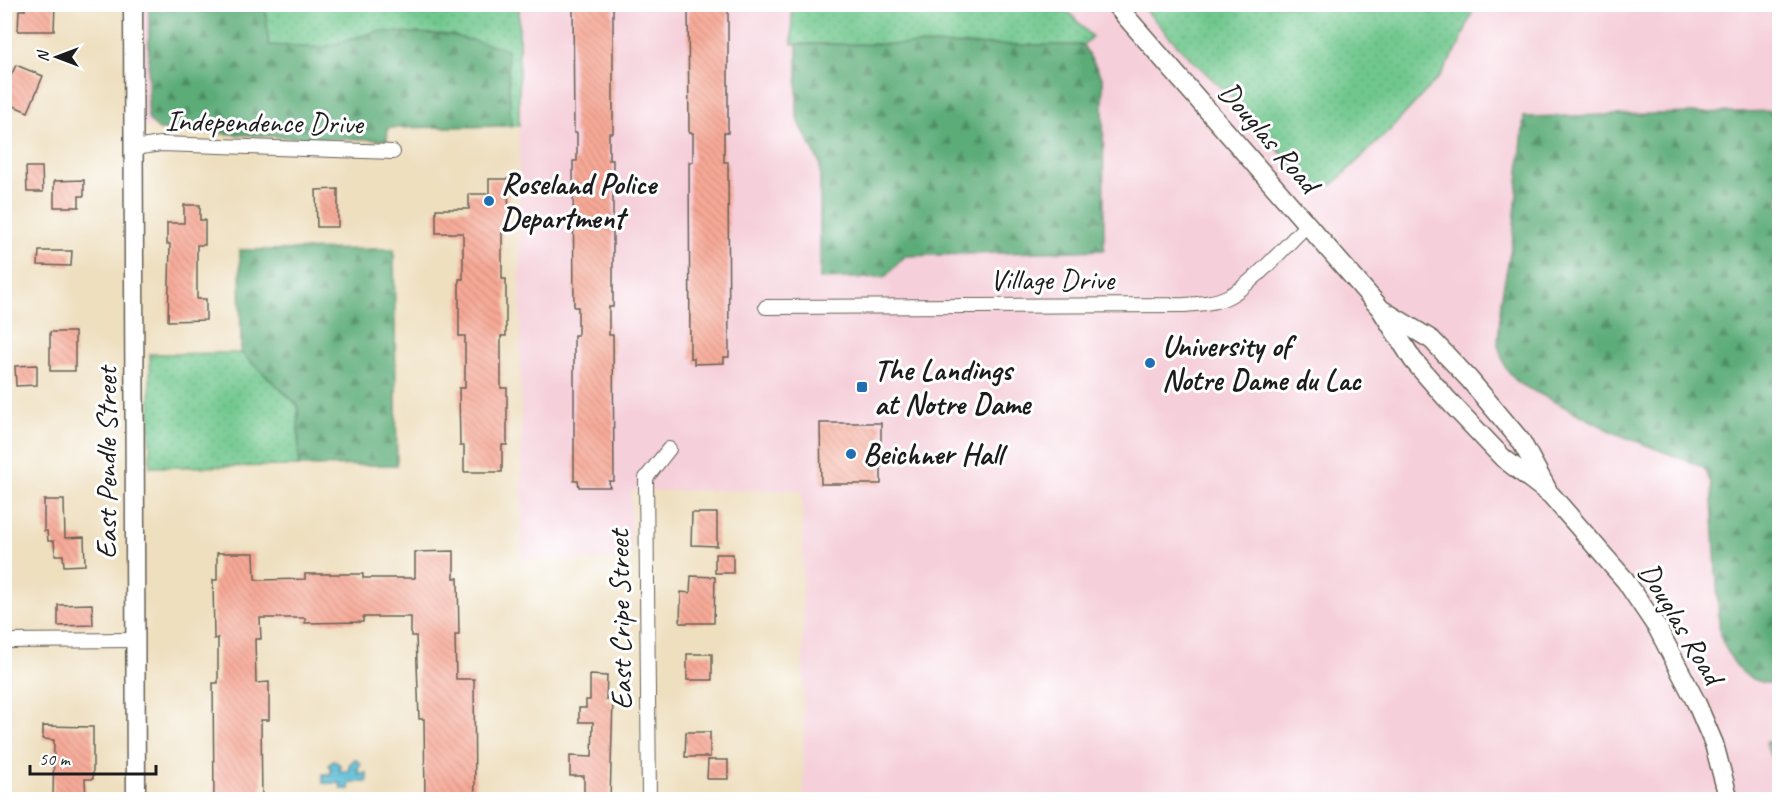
<svg xmlns="http://www.w3.org/2000/svg" width="1784" height="804" font-family="Caveat,sans-serif">
<defs>
<pattern id="grass-dots" width="8" height="8" patternUnits="userSpaceOnUse" patternTransform="scale(1.5)"><rect width="8" height="8" fill="#70c78d"/><path d="M2 2h.1M6 6h.1" fill="none" stroke="#60aa79" stroke-width="1.8" stroke-linecap="round"/></pattern>
<pattern id="forest-firs" width="22" height="20" patternUnits="userSpaceOnUse" patternTransform="scale(1.5)"><rect width="22" height="20" fill="#5cac78"/><path d="M5 1l3.5 6h-7zM16 11l3.5 6h-7z" fill="#4b8b62"/></pattern>
<pattern id="water-rules" width="6" height="5" patternUnits="userSpaceOnUse" patternTransform="scale(1.5)"><rect width="6" height="5" fill="#5bc0d9"/><path d="M0 2.5h6" fill="none" stroke="#4fa4ba"/></pattern>
<pattern id="building-back-hatch" width="6" height="6" patternUnits="userSpaceOnUse" patternTransform="scale(1.5)"><rect width="6" height="6" fill="#f7a996"/><path d="M-1 5l2 2M0 0l6 6M5-1l2 2" fill="none" stroke="#d39181"/></pattern>
</defs>
<rect width="100%" height="100%" fill="#fff"/>
<filter id="ink" filterUnits="userSpaceOnUse"><feTurbulence type="fractalNoise" baseFrequency=".0167" numOctaves="2"/><feDisplacementMap in="SourceGraphic" scale="12" xChannelSelector="R" yChannelSelector="G"/><feConvolveMatrix kernelMatrix="1 2 1 2 8 2 1 2 1" color-interpolation-filters="sRGB"/></filter>
<filter id="wash" filterUnits="userSpaceOnUse"><feTurbulence type="fractalNoise" baseFrequency=".008" numOctaves="4" result="noise"/><feDisplacementMap in="SourceGraphic" scale="24" xChannelSelector="R" yChannelSelector="G"/><feGaussianBlur stdDeviation="1.35" result="paint"/><feColorMatrix in="noise" values="0 0 0 0 0 0 0 0 0 0 0 0 0 0 0 0 0 1.4 0 .05"/><feComposite in="paint" operator="in"/></filter>
<g filter="url(#wash)">
<rect width="100%" height="100%" fill="#eedfbf"/>
<!-- built -->
<path fill="#f5cfda" d="M 142,5 L 1779,5 L 1779,799 L 804,799 L 802,490 L 631,491 L 631,560 L 522,560 L 519,126 L 393,128 L 142,127 Z"/>
<!-- grass -->
<g fill="url(#grass-dots)" stroke="#467254" stroke-width="1.5">
<path d="M 265,5 L 519,5 L 519,126 L 511,126 L 507,49 L 378,31 L 322,48 L 268,45 Z"/>
<path d="M 792,5 L 1062,5 L 1092,37 L 1083,45 L 792,44 Z"/>
<path d="M 1141,5 L 1475,5 L 1458,48 L 1439,77 L 1389,131 L 1333,184 L 1322,187 L 1305,180 L 1235,101 L 1180,48 Z"/>
<path d="M 241,353 L 298,406 L 299,466 L 150,467 L 150,354 Z"/>
<path d="M 1766,742 L 1779,742 L 1779,783 Z"/>
</g>
<!-- forest -->
<g fill="url(#forest-firs)" stroke="#3c644a" stroke-width="1.5">
<path d="M 149,5 L 265,5 L 269,45 L 322,48 L 378,31 L 451,35 L 507,49 L 511,126 L 388,128 L 387,140 L 307,138 L 159,130 L 148,119 Z"/>
<path d="M 797,44 L 1083,45 L 1103,79 L 1104,250 L 905,256 L 885,277 L 820,279 L 820,164 L 797,118 Z"/>
<path d="M 1779,111 L 1780,684 C 1743,684 1734,666 1720,636 L 1711,483 L 1703,467 L 1615,433 L 1518,383 L 1505,367 L 1498,345 L 1501,300 L 1513,237 L 1524,117 Z"/>
<path d="M 394,249 L 397,465 L 299,466 L 298,405 L 241,353 L 240,250 Z"/>
</g>
<!-- water -->
<path fill="url(#water-rules)" stroke="#3c6e7a" stroke-width="1.5" d="M 355,759 L 361,764 L 358,767 L 358,773 L 367,773 L 367,782 L 350,782 L 349,789 L 341,789 L 340,783 L 323,783 L 323,774 L 331,774 L 331,768 L 329,765 L 333,760 L 340,765 L 340,771 L 349,771 L 349,765 Z"/>
<g id="blocks">
<!-- building -->
<g fill="url(#building-back-hatch)">
<path d="M 25,4 L 55,4 L 54,31 L 18,31 L 19,10 L 25,10 Z"/>
<path d="M 573,4 L 613,4 L 613,133 L 609,133 L 609,160 L 613,160 L 613,307 L 609,307 L 609,335 L 613,335 L 614,481 L 609,481 L 610,487 L 579,487 L 578,481 L 574,481 L 574,335 L 578,335 L 578,307 L 574,307 L 573,161 L 577,161 L 577,133 L 574,133 Z"/>
<path d="M 688,4 L 728,4 L 728,133 L 724,133 L 724,162 L 728,162 L 729,357 L 724,357 L 724,363 L 694,364 L 694,358 L 690,358 L 689,162 L 693,162 L 693,133 L 689,133 Z"/>
<path d="M 16,65 L 43,76 L 28,112 L 4,102 L 4,80 L 8,82 Z"/>
<path d="M 26,167 L 42,167 L 43,192 L 27,192 Z"/>
<path d="M 489,179 L 508,179 L 509,232 L 502,232 L 502,279 L 506,279 L 506,336 L 501,336 L 501,388 L 507,388 L 507,445 L 502,445 L 502,472 L 464,472 L 464,446 L 460,446 L 459,388 L 465,388 L 465,336 L 459,336 L 459,279 L 463,279 L 463,233 L 436,233 L 436,209 L 469,209 L 469,194 L 489,194 Z"/>
<path d="M 84,180 L 84,196 L 79,196 L 79,207 L 54,207 L 54,181 Z"/>
<path d="M 338,189 L 338,227 L 317,227 L 316,190 Z"/>
<path d="M 184,205 L 200,205 L 200,220 L 205,220 L 205,245 L 197,245 L 197,299 L 206,299 L 206,320 L 168,321 L 170,244 L 167,244 L 167,223 L 184,223 Z"/>
<path d="M 39,251 L 72,251 L 71,266 L 38,265 Z"/>
<rect x="50" y="332" width="25" height="39"/>
<path d="M 37,365 L 37,385 L 16,386 L 15,366 Z"/>
<path d="M 820,423 L 881,423 L 881,484 L 821,484 Z"/>
<path d="M 44,500 L 64,500 L 65,538 L 84,537 L 85,565 L 64,566 L 63,555 L 55,555 L 54,541 L 48,541 L 47,531 L 44,531 Z"/>
<path d="M 692,513 L 717,513 L 717,546 L 691,545 Z"/>
<path d="M 454,551 L 454,578 L 458,578 L 459,635 L 455,635 L 456,679 L 474,679 L 475,800 L 425,800 L 424,719 L 419,719 L 416,636 L 411,636 L 411,617 L 363,617 L 363,622 L 305,623 L 305,618 L 260,618 L 261,639 L 255,639 L 256,683 L 269,682 L 269,720 L 261,720 L 262,800 L 214,800 L 213,683 L 218,683 L 218,638 L 214,639 L 213,580 L 217,580 L 217,553 L 254,553 L 255,579 L 259,580 L 305,579 L 305,574 L 363,574 L 363,578 L 415,578 L 415,552 Z"/>
<rect x="715" y="554" width="18" height="19"/>
<path d="M 691,576 L 715,577 L 714,623 L 680,623 L 681,592 L 690,593 Z"/>
<path d="M 92,604 L 93,625 L 58,626 L 58,605 Z"/>
<rect x="687" y="654" width="25" height="26"/>
<path d="M 590,675 L 607,676 L 606,700 L 613,700 L 610,800 L 584,800 L 584,776 L 570,776 L 570,756 L 592,757 L 593,722 L 579,722 L 579,708 L 586,708 L 586,700 L 590,700 Z"/>
<path d="M 43,726 L 93,727 L 93,779 L 85,779 L 86,800 L 53,800 L 54,740 L 43,739 Z"/>
<path d="M 686,732 L 710,732 L 710,757 L 685,757 Z"/>
<path d="M 708,760 L 728,760 L 728,779 L 707,779 Z"/>
</g>
</g>
</g>
<g filter="url(#ink)">
<use href="#blocks" fill-opacity="0" stroke="#666055" stroke-width="1.5"/>
<g fill="none" stroke-linecap="round" stroke-linejoin="round">
<defs>
<g id="minor">
<path d="M 134,148 L 161,144 L 393,152"/>
<path d="M 766,307 L 1184,305 C 1199,304 1216,303 1229,296 C 1254,283 1287,244 1308,224"/>
<path d="M 4,641 L 136,640"/>
<path d="M 649,800 L 646,478 L 669,449"/>
</g>
<g id="tertiary">
<path d="M 133,4 L 136,800"/>
<path d="M 1115,4 L 1380,308 L 1413,360 L 1446,398 L 1503,458 L 1551,495 L 1625,580 L 1658,629 L 1696,702 L 1714,744 L 1729,800"/>
<path d="M 1384,311 L 1432,340 L 1469,379 L 1521,441 L 1547,489"/>
</g>
</defs>
<!-- minor casing -->
<use href="#minor" stroke="#666055" stroke-width="16"/>
<!-- tertiary casing -->
<use href="#tertiary" stroke="#666055" stroke-width="21"/>
<!-- minor -->
<use href="#minor" stroke="#fff" stroke-width="14"/>
<!-- tertiary -->
<use href="#tertiary" stroke="#fff" stroke-width="18"/>
</g>
</g>
<!-- markers -->
<g fill="#1f6fb2" stroke="#fff" stroke-width="2">
<circle cx="489" cy="201" r="6"/>
<circle cx="1150" cy="363" r="6"/>
<rect x="856" y="381" width="12" height="12" rx="3"/>
<circle cx="851" cy="454" r="6"/>
</g>
<g text-anchor="middle" dominant-baseline="central" stroke-width="6" stroke-linejoin="round" paint-order="stroke">
<!-- street labels -->
<g font-size="30" fill="#1c1c1c" stroke="#fff">
<text transform="translate(264 122) rotate(1)">Independence Drive</text>
<text transform="translate(1269 137) rotate(49)">Douglas Road</text>
<text x="1052" y="279">Village Drive</text>
<text transform="translate(106 463) rotate(-90)">East Pendle Street</text>
<text transform="translate(620 620) rotate(-91)">East Cripe Street</text>
<text transform="translate(1681 623) rotate(59)">Douglas Road</text>
</g>
<!-- poi labels -->
<g font-size="30" font-weight="bold" fill="#1c1c1c" stroke="#fff" text-anchor="start">
<text x="501" y="184">Roseland Police<tspan x="501" dy="34">Department</tspan></text>
<text x="1162" y="346">University of<tspan x="1162" dy="34">Notre Dame du Lac</tspan></text>
<text x="874" y="370">The Landings<tspan x="874" dy="34">at Notre Dame</tspan></text>
<text x="863" y="454">Beichner Hall</text>
</g>
</g>
<!-- margin -->
<rect width="1784" height="804" fill="none" stroke="#fff" stroke-width="24"/>
<!-- north arrow -->
<g transform="translate(57 57) rotate(270)" stroke="#ffffff" stroke-width="4.5" paint-order="stroke">
<path d="M0-4.5L10 22L0 15L-10 22Z" fill="#1c1c1c"/>
<text y="-9" font-size="16" font-weight="bold" text-anchor="middle" fill="#1c1c1c">N</text>
</g>
<!-- scale -->
<path d="M30 765v9h126v-9" fill="none" stroke="#1c1c1c" stroke-width="3"/>
<text x="39" y="765" font-size="18" fill="#1c1c1c" stroke="#ffffff" stroke-width="4.5" paint-order="stroke">50 m</text>
</svg>
